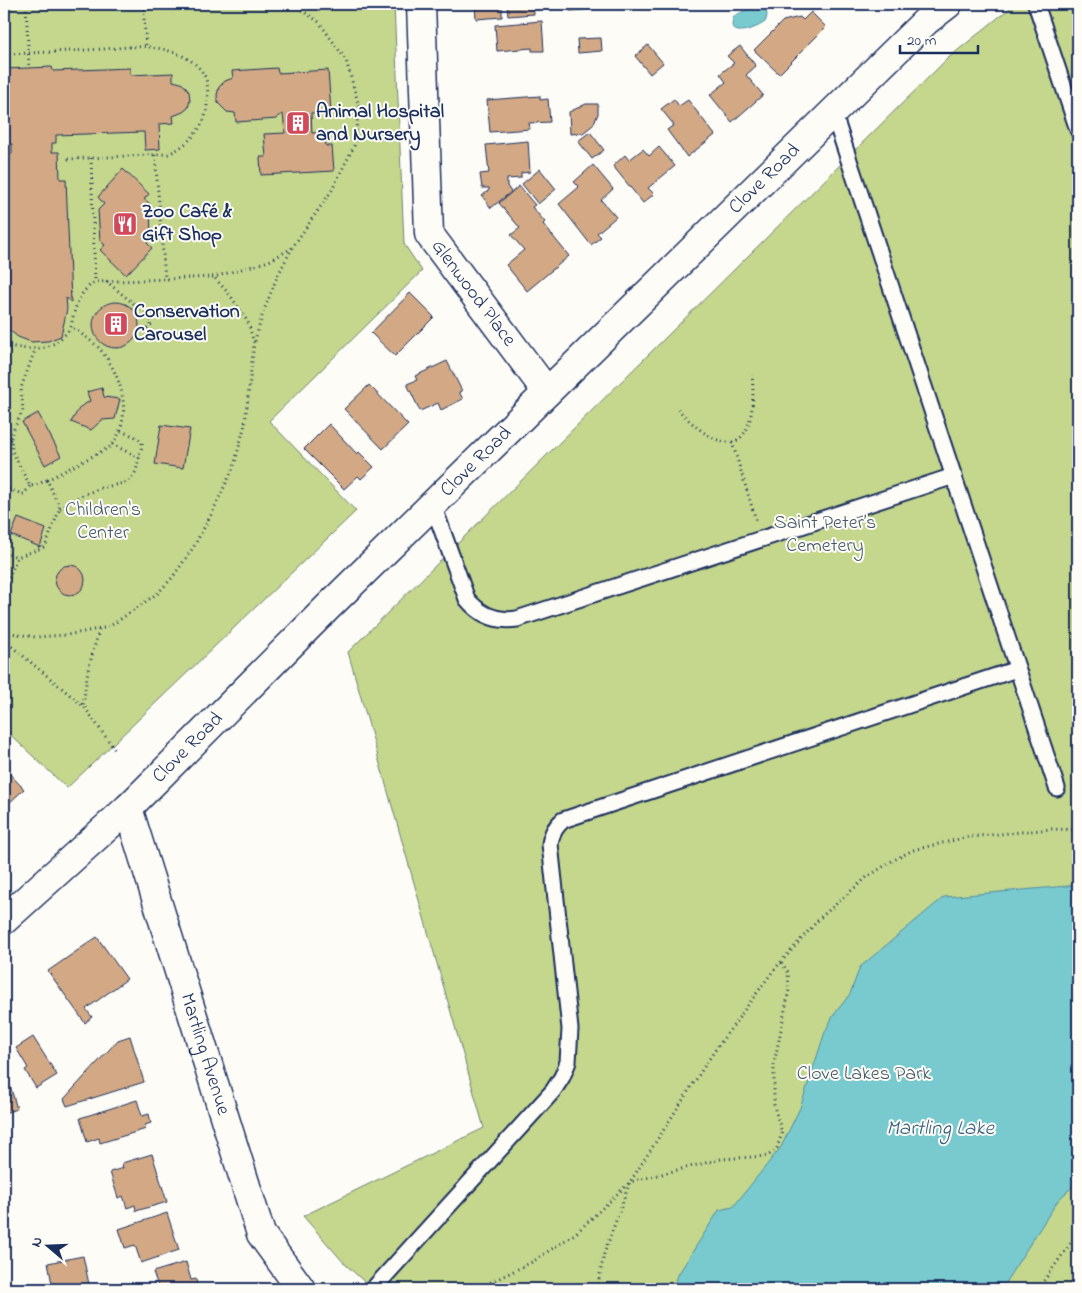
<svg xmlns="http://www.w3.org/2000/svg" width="1082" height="1293" font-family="'Indie Flower',sans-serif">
<rect width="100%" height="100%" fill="#fdfcf7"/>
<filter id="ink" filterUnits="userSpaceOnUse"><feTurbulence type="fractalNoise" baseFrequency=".02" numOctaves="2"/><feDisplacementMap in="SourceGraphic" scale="10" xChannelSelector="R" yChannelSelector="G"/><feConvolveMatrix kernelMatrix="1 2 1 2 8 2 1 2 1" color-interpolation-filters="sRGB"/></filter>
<g filter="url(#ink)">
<!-- green -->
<g fill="#c4d78c" stroke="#708375">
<path d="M 4,4 L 394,4 L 404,244 L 422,271 L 269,421 L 356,511 L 67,788 L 4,729 Z"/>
<path d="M 1015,4 L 1078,4 L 1078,1289 L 372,1289 L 345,1264 L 303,1216 L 484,1128 L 348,652 L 947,59 Z"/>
</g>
<!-- water -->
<g fill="#78cacf" stroke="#538ca2">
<path d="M 754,6 C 765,5 770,12 765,22 C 756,29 724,41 734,16 Z"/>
<path d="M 1078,885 L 1078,1182 L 1059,1199 L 1001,1289 L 673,1289 L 676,1278 L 719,1210 L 733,1207 L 781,1147 L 800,1108 L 825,1032 L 833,1016 L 850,994 L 860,967 L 944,897 Z"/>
</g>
<!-- building -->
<g fill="#d2a984" stroke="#1b2f5e">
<path d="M 475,4 L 502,4 L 502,17 L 476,19 Z"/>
<path d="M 507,4 L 533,4 L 534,14 L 508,16 Z"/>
<path d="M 569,4 L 592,4 L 592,9 L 570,11 Z"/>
<path d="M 811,12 L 826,27 L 779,74 L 754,50 L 783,21 L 800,17 L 803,20 Z"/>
<path d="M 542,21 L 544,51 L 532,51 L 532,48 L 497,51 L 495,25 Z"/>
<path d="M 601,38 L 602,51 L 578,53 L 577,39 Z"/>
<path d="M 648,45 L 663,63 L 650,74 L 635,56 Z"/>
<path d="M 740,46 L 756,66 L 746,75 L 763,95 L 732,122 L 710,95 L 726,82 L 720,74 L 734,63 L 727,56 Z"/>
<path d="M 52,67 L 53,71 L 130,68 L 130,75 L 173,73 L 173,81 L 181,83 L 186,87 L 189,92 L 190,100 L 188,108 L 183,112 L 173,116 L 174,123 L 159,124 L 160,149 L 145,150 L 144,132 L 56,135 L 56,143 L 52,143 L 52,152 L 59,152 L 60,179 L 66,179 L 71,302 L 66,298 L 67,309 L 61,336 L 48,341 L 31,342 L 18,337 L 4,326 L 4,154 L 12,154 L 12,144 L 4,144 L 4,69 Z"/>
<path d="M 277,68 L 278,73 L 328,70 L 331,112 L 311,113 L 312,133 L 325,132 L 326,146 L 332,146 L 334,171 L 261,175 L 260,157 L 266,157 L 264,134 L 285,133 L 283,114 L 277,117 L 277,119 L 236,122 L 235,113 L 227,112 L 218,103 L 217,95 L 219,87 L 225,81 L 233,78 L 232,71 Z"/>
<path d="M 540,96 L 540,100 L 548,99 L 550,122 L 529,123 L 530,129 L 490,132 L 487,100 Z"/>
<path d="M 674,99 L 679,106 L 688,100 L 715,135 L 687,157 L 667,130 L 674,125 L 661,109 Z"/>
<path d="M 586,104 L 598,104 L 598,114 L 593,125 L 583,133 L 570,134 L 569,112 Z"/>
<path d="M 590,132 L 604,150 L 592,159 L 578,141 Z"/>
<path d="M 528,141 L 530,172 L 521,173 L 521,178 L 507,179 L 507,186 L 511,192 L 491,208 L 482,196 L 489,190 L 489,188 L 482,188 L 480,174 L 489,173 L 486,145 Z"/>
<path d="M 659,147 L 675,166 L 648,188 L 654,194 L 643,203 L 613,166 L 625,155 L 629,160 L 643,149 L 649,156 Z"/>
<path d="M 593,165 L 613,189 L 601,200 L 616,217 L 597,233 L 601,237 L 591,245 L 559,204 L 579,187 L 574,182 Z"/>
<path d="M 123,169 L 149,194 L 144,199 L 150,204 L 151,239 L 147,243 L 152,248 L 126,275 L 100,250 L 105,245 L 100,241 L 98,210 L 104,204 L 98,197 Z"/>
<path d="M 540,169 L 556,189 L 538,204 L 522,184 Z"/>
<path d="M 519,186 L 535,205 L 532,207 L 545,222 L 543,224 L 569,256 L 527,291 L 506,265 L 524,250 L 511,235 L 520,228 L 499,203 Z"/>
<path d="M 410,293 L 434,317 L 395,356 L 371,333 Z"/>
<circle cx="116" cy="325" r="23"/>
<path d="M 447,361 L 462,391 L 459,392 L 463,399 L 441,410 L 438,403 L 420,411 L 407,384 L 417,380 L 415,376 Z"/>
<path d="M 369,385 L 408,425 L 383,449 L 344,409 Z"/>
<path d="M 102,388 L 104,397 L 120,399 L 115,419 L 102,420 L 91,430 L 71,422 L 80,407 L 90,401 L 87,392 Z"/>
<path d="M 38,413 L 61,456 L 45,465 L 22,422 Z"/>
<path d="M 329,424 L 357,454 L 359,452 L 374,467 L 361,479 L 358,476 L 344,489 L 304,449 Z"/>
<path d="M 161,425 L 190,429 L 183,468 L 155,464 Z"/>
<path d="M 18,518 L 46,529 L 40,547 L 11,535 Z"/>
<circle cx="70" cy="580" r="15"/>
<path d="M 4,768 L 24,789 L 4,808 Z"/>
<path d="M 97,937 L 127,979 L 86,1009 L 92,1017 L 85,1023 L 48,971 Z"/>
<path d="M 130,1036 L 144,1082 L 67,1106 L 64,1099 L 118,1040 Z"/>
<path d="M 33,1037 L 57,1075 L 36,1088 L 25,1070 L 28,1068 L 16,1048 Z"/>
<path d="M 4,1065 L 17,1109 L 4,1113 Z"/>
<path d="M 137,1100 L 142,1116 L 149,1114 L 151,1123 L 145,1125 L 146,1129 L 100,1143 L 99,1138 L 87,1142 L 80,1118 Z"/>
<path d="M 152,1154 L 167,1202 L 136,1211 L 135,1205 L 127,1208 L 123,1196 L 118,1198 L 110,1172 L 123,1168 L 122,1163 Z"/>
<path d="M 167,1213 L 179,1250 L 141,1263 L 135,1245 L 125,1248 L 119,1229 Z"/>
<path d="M 83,1256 L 90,1289 L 53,1289 L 48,1263 Z"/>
<path d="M 186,1262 L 191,1280 L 196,1279 L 198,1289 L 159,1289 L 153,1272 Z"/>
</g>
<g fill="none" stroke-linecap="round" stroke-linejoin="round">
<defs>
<g id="service">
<path d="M 1036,4 L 1078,130"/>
<path d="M 833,112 L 1057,788"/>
<path d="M 433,505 L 467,599 C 480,615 496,622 517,619 L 954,476"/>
<path d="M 373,1289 L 553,1091 L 562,1077 L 568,1062 L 570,1029 L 550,844 C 552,833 555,827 563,820 L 1017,669"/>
</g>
<g id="minor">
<path id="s1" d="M 421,4 L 429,234 L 547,392"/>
<path id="s2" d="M 128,808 L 261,1234 L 301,1289"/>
</g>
<g id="secondary">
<path id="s3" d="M 4,920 L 128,808 L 328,607 L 926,21 L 948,4"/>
</g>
</defs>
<!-- service casing -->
<use href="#service" stroke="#1b2f5e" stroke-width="19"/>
<!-- minor casing -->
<use href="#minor" stroke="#1b2f5e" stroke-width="31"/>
<!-- secondary casing -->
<use href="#secondary" stroke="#1b2f5e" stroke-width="31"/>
<!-- path -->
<g stroke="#1b2f5e" stroke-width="3" stroke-dasharray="1 4" stroke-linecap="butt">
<path d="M 26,4 L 29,67"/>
<path d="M 143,4 L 146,47"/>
<path d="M 4,54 C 37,53 70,51 103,49 C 121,48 140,45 157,48 C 174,51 193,58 203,73 C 209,82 208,95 207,106 C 206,127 186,147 168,154 L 67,159"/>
<path d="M 155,155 L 165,278"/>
<path d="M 91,158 L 95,282"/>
<path d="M 106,281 L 150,317 L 152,322 L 150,327 L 142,333"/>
<path d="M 255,341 L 263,313 L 277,277 L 292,248 L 332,190 L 354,146 L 359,106 L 346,60 L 319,22 L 293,4"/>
<path d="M 4,344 C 28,352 55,352 70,328 C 72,325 72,320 73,317 C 77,301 81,291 95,282 L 214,277 L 269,261 L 292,248"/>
<path d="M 678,409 C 690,422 710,442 729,442 C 755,442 754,391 752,375"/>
<path d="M 732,442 L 756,520"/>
<path d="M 112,444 L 139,458"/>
<path d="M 47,480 L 110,447 C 135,418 122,375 99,348 C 91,340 80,333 71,327"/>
<path d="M 4,487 L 22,494 L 24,494 L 30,486"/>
<path d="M 60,508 L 80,496 L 101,488 L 128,482 L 133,477 L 136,471 L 142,446 L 142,442 L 134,436 L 120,431"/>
<path d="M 4,552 L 17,557"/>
<path d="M 4,592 L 17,557 L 45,547 L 60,508 L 47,480 L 36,485 L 30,486 L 12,451 L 11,435 L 23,410 L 21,388 L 35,350"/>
<path d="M 99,630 L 88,670 L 83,705 L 115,750"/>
<path d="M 4,632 L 35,637 L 67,635 L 109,627 L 158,593 L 172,578 L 193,548 L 212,513 L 234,466 L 245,424 L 254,343 L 248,322 L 230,295 L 214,277"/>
<path d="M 4,640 L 82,705"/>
<path d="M 477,1289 L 532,1262 L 576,1233 L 630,1182 L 713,1053 L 773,971 L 820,918 L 866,878 L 890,862 L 913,850 L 968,837 L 1052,829 L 1078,830"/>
<path d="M 597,1289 L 604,1254 L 630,1182 L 721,1159 L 768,1156 L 777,1148 L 782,1133 L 774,1106 L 774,1064 L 789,990 L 788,972 L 781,962"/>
<path d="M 1038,1289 L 1078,1233"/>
</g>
<!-- service -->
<use href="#service" stroke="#fdfcf7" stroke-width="15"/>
<!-- minor -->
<use href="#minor" stroke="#fdfcf7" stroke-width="28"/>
<!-- secondary -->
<use href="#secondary" stroke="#fdfcf7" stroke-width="28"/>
</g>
</g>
<!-- icons -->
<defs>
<symbol id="building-square" viewBox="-11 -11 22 22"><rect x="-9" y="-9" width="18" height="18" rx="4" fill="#d1495b" stroke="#fdfcf7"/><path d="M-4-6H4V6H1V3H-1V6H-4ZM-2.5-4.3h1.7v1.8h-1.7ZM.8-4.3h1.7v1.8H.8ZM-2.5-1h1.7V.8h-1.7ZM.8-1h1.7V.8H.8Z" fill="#fff"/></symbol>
<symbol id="restaurant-square" viewBox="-11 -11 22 22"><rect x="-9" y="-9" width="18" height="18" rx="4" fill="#d1495b" stroke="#fdfcf7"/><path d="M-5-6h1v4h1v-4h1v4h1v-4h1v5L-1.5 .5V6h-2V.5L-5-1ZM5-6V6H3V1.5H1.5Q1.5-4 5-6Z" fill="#fff"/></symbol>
</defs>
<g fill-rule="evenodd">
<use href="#building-square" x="284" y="109" width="28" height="28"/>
<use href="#restaurant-square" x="111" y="210" width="28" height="28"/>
<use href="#building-square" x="102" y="310" width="28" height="28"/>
</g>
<g text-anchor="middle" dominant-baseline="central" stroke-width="4" stroke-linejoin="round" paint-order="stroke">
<!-- poi labels -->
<g font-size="20" font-weight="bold" fill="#1b2f5e" stroke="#fdfcf7" text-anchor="start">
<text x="316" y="112">Animal Hospital<tspan x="316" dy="23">and Nursery</tspan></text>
<text x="142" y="212">Zoo Café &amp;<tspan x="142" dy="23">Gift Shop</tspan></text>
<text x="134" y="312">Conservation<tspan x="134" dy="23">Carousel</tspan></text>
</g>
<!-- street labels -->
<g font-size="20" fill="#1b2f5e" stroke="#fdfcf7">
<text stroke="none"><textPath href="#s3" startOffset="1062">Clove Road</textPath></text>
<text stroke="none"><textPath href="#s1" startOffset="304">Glenwood Place</textPath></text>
<text stroke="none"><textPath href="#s3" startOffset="658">Clove Road</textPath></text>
<text stroke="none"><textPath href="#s3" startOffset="252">Clove Road</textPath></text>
<text stroke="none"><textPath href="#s2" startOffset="258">Martling Avenue</textPath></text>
</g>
<!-- park labels -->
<g font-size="20" fill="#45596a" stroke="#fdfcf7">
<text x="103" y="510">Children's<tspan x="103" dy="23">Center</tspan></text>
<text x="825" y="523">Saint Peter’s<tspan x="825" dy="23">Cemetery</tspan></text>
<text x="864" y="1074">Clove Lakes Park</text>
</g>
<!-- water labels -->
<g font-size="21" font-style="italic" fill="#375e80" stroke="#fdfcf7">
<text x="940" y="1129">Martling Lake</text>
</g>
</g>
<!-- margin -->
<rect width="1082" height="1293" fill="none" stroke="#fdfcf7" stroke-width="20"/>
<rect x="10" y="10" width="1062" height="1273" fill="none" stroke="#1b2f5e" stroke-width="2" filter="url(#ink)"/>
<!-- north arrow -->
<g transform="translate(48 1246) rotate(289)" stroke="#fdfcf7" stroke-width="4" paint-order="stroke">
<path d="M0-4L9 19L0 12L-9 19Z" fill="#1b2f5e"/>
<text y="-8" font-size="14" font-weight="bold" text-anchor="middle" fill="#1b2f5e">N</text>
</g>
<!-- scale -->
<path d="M900 45v8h78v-8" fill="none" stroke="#1b2f5e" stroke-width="2.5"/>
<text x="907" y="45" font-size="15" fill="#1b2f5e" stroke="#fdfcf7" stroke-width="4" paint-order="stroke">20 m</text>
</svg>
